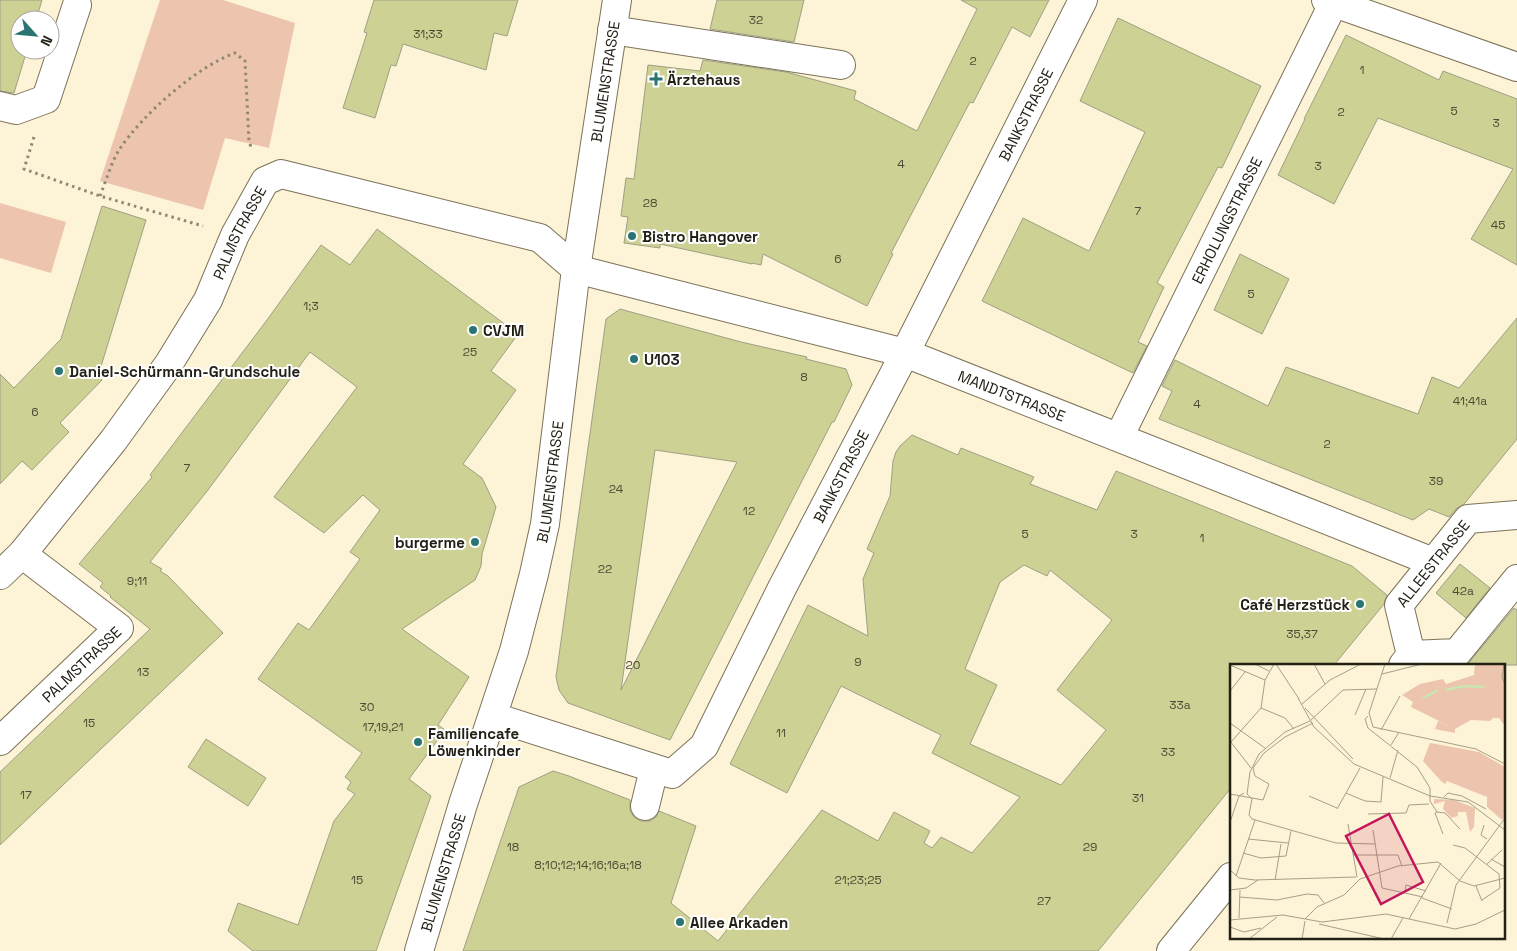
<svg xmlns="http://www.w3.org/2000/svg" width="1517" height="951" font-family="'Space Grotesk',sans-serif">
<rect width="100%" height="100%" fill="#fdf3d6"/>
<!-- green -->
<g fill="#edc4ad">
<path d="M 160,0 L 223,0 L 295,23 L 269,148 L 225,138 L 203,210 L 100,181 Z"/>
<path d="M 0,203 L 66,222 L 51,273 L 0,258 Z"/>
</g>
<!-- building -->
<g fill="#cdd194" stroke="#9da084" fill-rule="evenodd">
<path d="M 0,0 L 42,0 L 36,20 L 20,20 L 20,50 L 27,50 L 14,93 L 0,91 Z"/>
<path d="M 374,0 L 518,0 L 507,36 L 494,33 L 486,70 L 403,44 L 396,66 L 391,65 L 375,118 L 343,108 L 367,33 L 364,32 Z"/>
<path d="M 717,0 L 804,0 L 794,42 L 710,29 Z"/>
<path d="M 961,0 L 1049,0 L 1030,37 L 1012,27 L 973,103 L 970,102 L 891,253 L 893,254 L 867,306 L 763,254 L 761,265 L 752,263 L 752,264 L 660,244 L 660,248 L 624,243 L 628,217 L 621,216 L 626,178 L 634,179 L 648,65 L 700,71 L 703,60 L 786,72 L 856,91 L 854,99 L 917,131 L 977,9 Z"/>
<path d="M 1118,18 L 1261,86 L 1222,168 L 1218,167 L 1157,283 L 1164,287 L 1138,342 L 1147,346 L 1133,373 L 982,301 L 1023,218 L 1089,251 L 1145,132 L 1080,101 Z"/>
<path d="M 1346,35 L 1439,80 L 1443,71 L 1517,99 L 1517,265 L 1471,239 L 1513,169 L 1378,118 L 1334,204 L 1278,175 L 1305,119 L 1304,119 Z"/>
<path d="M 102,206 L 146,220 L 98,376 L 102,380 L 60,423 L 69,432 L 32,470 L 22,461 L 0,484 L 0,374 L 14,388 L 61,339 Z"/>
<path d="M 377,229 L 518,334 L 491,371 L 516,390 L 463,464 L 482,478 L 496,507 L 482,554 L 481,566 L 475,580 L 402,629 L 469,677 L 438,725 L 445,730 L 409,779 L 431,796 L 376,951 L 253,951 L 228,931 L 238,903 L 298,925 L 334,821 L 355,794 L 347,789 L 351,782 L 345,777 L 362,753 L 258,679 L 298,623 L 309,630 L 360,559 L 350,552 L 380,510 L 363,495 L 324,533 L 274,497 L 357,387 L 310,352 L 208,490 L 150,562 L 162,569 L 160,571 L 168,576 L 223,633 L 0,845 L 0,772 L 150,629 L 110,597 L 111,596 L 100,587 L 103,583 L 79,564 L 152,477 L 150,475 L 267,320 L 321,245 L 350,265 Z"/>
<path d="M 1240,254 L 1289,279 L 1262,334 L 1214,310 Z"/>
<path d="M 620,309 L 741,342 L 807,357 L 806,359 L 846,369 L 852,385 L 834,422 L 832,422 L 670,740 L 568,703 L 559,690 L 556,677 L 606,319 ZM 655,450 L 737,462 L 621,690 Z"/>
<path d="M 1517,318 L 1517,439 L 1464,504 L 1456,509 L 1449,517 L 1429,509 L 1413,520 L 1159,419 L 1172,391 L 1162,386 L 1175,360 L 1268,406 L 1286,367 L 1418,414 L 1432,377 L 1459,388 Z"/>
<path d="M 912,435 L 958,455 L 961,448 L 1034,477 L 1030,484 L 1097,510 L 1116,471 L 1352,566 L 1387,595 L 1384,604 L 1334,665 L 1231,665 L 1231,788 L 1098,951 L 463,951 L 519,787 L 553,771 L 569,776 L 630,800 L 630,811 L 634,817 L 641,821 L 650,821 L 656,817 L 659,811 L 696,826 L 671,903 L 718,941 L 822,810 L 878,841 L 894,812 L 930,831 L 924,843 L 932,848 L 941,837 L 972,853 L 1020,797 L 932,753 L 941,735 L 841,686 L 787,793 L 730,764 L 808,605 L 868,636 L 863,579 L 874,553 L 867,549 L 890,496 L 893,461 L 896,452 L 900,446 ZM 1024,565 L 1047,576 L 1050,570 L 1112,620 L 1057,690 L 1106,730 L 1061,785 L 970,744 L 997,685 L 965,669 L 1000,582 Z"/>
<path d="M 1460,564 L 1490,588 L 1466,618 L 1436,593 Z"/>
<path d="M 1514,608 L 1517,610 L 1517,665 L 1467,665 Z"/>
<path d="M 206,739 L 266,778 L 248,806 L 188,767 Z"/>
</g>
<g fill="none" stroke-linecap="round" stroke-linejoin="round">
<defs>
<g id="minor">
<path d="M 1326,0 L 1517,67"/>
<path d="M 612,30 L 841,65"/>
<path d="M 0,106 L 16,110 L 46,99 L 77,5"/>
<path id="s1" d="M 1119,437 L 1334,2 L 1340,0"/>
<path id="s2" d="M 0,575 L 22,554 L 113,441 L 168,365 L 208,300 L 235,235 L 265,181 L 281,174 L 540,238 L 576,269 L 905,353 L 1433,562"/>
<path d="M 1411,655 L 1457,653 L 1517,579"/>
<path id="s3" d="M 1403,665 L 1411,655 L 1399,605 L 1468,519 L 1517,515"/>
<path id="s4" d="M 494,717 L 672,774 L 704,746 L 782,588 L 905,353 L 1083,0"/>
<path id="s5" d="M 0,741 L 119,628 L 22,554"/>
<path d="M 645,806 L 654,769"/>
<path id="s6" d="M 419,951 L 463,804 L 514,651 L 534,574 L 545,524 L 576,269 L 617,0"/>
<path d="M 1171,951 L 1231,877"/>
</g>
</defs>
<!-- minor casing -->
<use href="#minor" stroke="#7b7258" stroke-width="30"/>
<!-- path -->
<g stroke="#8f8874" stroke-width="3" stroke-dasharray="2.5 4" stroke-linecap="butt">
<path d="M 34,137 L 24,169 L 100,196 L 203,226"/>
<path d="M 100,196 C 106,181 111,163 119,150 C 142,115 196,67 235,53 L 245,61 L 249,141 L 252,150"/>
</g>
<!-- minor -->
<use href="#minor" stroke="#fff" stroke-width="28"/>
</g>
<!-- markers -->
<g fill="#2a7472" stroke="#fff" stroke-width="2">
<path d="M653.5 71.5h5v5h5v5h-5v5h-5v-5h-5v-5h5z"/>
<circle cx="632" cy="236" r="5"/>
<circle cx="473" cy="330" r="5"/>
<circle cx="634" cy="359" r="5"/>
<circle cx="59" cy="371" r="5"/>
<circle cx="475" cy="542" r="5"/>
<circle cx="1360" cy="604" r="5"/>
<circle cx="418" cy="742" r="5"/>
<circle cx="680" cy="922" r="5"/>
</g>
<g text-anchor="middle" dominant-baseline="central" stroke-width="4" stroke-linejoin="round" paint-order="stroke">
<!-- number labels -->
<g font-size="12" fill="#4e4c35">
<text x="756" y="20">32</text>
<text x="428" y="34">31;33</text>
<text x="973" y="61">2</text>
<text x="1362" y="70">1</text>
<text x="1454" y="111">5</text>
<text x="1341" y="112">2</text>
<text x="1496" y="123">3</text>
<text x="901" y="164">4</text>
<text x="1318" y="166">3</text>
<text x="650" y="203">28</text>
<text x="1138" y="211">7</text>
<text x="1498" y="225">45</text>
<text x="838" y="259">6</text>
<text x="1251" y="294">5</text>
<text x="311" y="306">1;3</text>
<text x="470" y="352">25</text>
<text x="804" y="377">8</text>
<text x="1470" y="401">41;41a</text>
<text x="1197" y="404">4</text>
<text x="35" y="412">6</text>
<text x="1327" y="444">2</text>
<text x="187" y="468">7</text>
<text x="1436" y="481">39</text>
<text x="616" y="489">24</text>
<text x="749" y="511">12</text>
<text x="1025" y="534">5</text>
<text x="1134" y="534">3</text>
<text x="1202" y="538">1</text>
<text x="605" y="569">22</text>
<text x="137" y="581">9;11</text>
<text x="1463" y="591">42a</text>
<text x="1302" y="634">35,37</text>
<text x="858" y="662">9</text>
<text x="633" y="665">20</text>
<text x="143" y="672">13</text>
<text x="1180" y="705">33a</text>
<text x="367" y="707">30</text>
<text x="89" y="723">15</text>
<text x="383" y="727">17,19,21</text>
<text x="781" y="733">11</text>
<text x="1168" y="752">33</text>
<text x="26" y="795">17</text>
<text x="1138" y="798">31</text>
<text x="513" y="847">18</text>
<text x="1090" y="847">29</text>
<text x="588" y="865">8;10;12;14;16;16a;18</text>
<text x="357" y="880">15</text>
<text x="858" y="880">21;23;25</text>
<text x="1044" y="901">27</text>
</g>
<!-- poi labels -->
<g font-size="15" font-weight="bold" fill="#232015" stroke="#fff" text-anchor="start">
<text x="667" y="79">Ärztehaus</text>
<text x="642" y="236">Bistro Hangover</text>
<text x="483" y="330">CVJM</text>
<text x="644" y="359">U103</text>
<text x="69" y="371">Daniel-Schürmann-Grundschule</text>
<text x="465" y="542" text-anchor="end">burgerme</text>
<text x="1350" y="604" text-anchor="end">Café Herzstück</text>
<text x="428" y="733">Familiencafe<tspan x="428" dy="17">Löwenkinder</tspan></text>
<text x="690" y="922">Allee Arkaden</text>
</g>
<!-- street labels -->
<g font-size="15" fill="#232015" stroke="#fff">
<text stroke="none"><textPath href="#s6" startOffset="892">BLUMENSTRASSE</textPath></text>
<text stroke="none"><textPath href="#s4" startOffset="938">BANKSTRASSE</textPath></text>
<text stroke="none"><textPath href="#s1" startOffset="242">ERHOLUNGSTRASSE</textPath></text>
<text stroke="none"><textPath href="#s2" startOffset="420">PALMSTRASSE</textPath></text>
<text stroke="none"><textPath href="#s2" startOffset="1264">MANDTSTRASSE</textPath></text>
<text stroke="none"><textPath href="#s4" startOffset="532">BANKSTRASSE</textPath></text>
<text stroke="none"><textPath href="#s6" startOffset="488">BLUMENSTRASSE</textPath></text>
<text stroke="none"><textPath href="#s3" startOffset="118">ALLEESTRASSE</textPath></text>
<text stroke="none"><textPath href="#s5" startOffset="112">PALMSTRASSE</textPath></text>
<text stroke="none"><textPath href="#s6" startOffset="82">BLUMENSTRASSE</textPath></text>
</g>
</g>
<!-- overview -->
<g transform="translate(1230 664)">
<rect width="275" height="275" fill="#fdf3d6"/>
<path d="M 245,0 L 275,0 L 275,62 L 269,54 L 263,54 L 260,57 L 241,56 L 225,65 L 225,69 L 205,65 L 208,57 L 223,64 L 181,43 L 183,38 L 172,31 L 190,20 L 213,15 L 216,20 L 244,11 ZM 200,79 L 249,88 L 275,103 L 275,152 L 272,156 L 257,143 L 257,133 L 217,117 L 215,120 L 211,117 L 193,97 ZM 204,135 L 224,136 L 245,144 L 244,163 L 240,168 L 236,148 L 228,148 L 228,152 L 221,154 L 213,145 L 215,137 L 204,140 Z" fill="#edc4ad"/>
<path fill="none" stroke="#c7e7af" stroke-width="2.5" d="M 215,26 L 234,22 L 254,23M 193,34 L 208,26"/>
<path fill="none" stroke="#a69f89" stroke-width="1" d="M 25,0 L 39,7M 46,0 L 69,35M 84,0 L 95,20M 155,0 L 139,49 L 143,63 L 246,85 L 275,100M 274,0 L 272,13 L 275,20M 0,1 L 35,16M 152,10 L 192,0M 113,26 L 147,25M 0,27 L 15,8M 68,34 L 84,63 L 124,100 L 200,132 L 238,138 L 275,166M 72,40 L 100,16 L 131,0M 31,44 L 55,54 L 64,65M 75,44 L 123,95M 125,51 L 136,25M 138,52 L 135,55 L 138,64 L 187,103 L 200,124 L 200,137 L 207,148M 0,59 L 35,84M 151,66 L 170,32M 0,77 L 21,104M 1,78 L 31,44 L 35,16 L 44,0M 161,81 L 169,68M 25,112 L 23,104 L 34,89 L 55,73 L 83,59M 160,114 L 168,86M 116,129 L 135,137 L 151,138 L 153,113M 0,130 L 33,136 L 39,120 L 25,112M 79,132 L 107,144M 214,133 L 218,129 L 232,132 L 256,145M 22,135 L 17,130 L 20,108 L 29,90 L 55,68 L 80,57 L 113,26M 22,135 L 19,151 L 22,155 L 106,179 L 145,180M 107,145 L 130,104M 207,148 L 215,149 L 230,165M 207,148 L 205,149 L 213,170M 138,150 L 176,149 L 179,141 L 199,140M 0,158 L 9,132 L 14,129M 118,160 L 127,213M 254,161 L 251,171 L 257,175M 143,166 L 152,224 L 193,233M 18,175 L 58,179M 223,181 L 235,184 L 269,210 L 270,224 L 252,236M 13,189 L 31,194 L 56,192 L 61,167M 123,191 L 168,191 L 172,202M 261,195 L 275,203M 256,201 L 272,186M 0,206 L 9,214 L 25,216 L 126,213M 6,212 L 25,156M 45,216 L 51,180M 246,222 L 252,237M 0,226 L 16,224 L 28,216M 175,227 L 176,221 L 196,227M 9,233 L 47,236 L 77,230 L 88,231 L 94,239M 192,234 L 222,245M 9,254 L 10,226M 75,255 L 87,243 L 114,231 L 130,215 L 168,202 L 208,198 L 230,217 L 244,222 L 275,214M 179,255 L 211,199M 0,256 L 53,251 L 92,258 L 156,250 L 225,265 L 246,260 L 275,246M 217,259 L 226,221 L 275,154M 89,260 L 154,275M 0,263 L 14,268 L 31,264M 19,275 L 47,253M 72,275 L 75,257M 161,275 L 173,254"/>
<path fill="#c2185b" fill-opacity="0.15" stroke="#c2185b" stroke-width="2.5" d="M 159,150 L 193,218 L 151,240 L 116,172 Z"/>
<rect width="275" height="275" fill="none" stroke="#232015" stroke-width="2.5"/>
</g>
<!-- north arrow -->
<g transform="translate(35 35) rotate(117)"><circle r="24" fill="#ffffff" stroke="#a7a6a1"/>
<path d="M0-4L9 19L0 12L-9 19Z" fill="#2a7472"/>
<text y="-8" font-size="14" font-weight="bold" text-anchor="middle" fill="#232015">N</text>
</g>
</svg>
